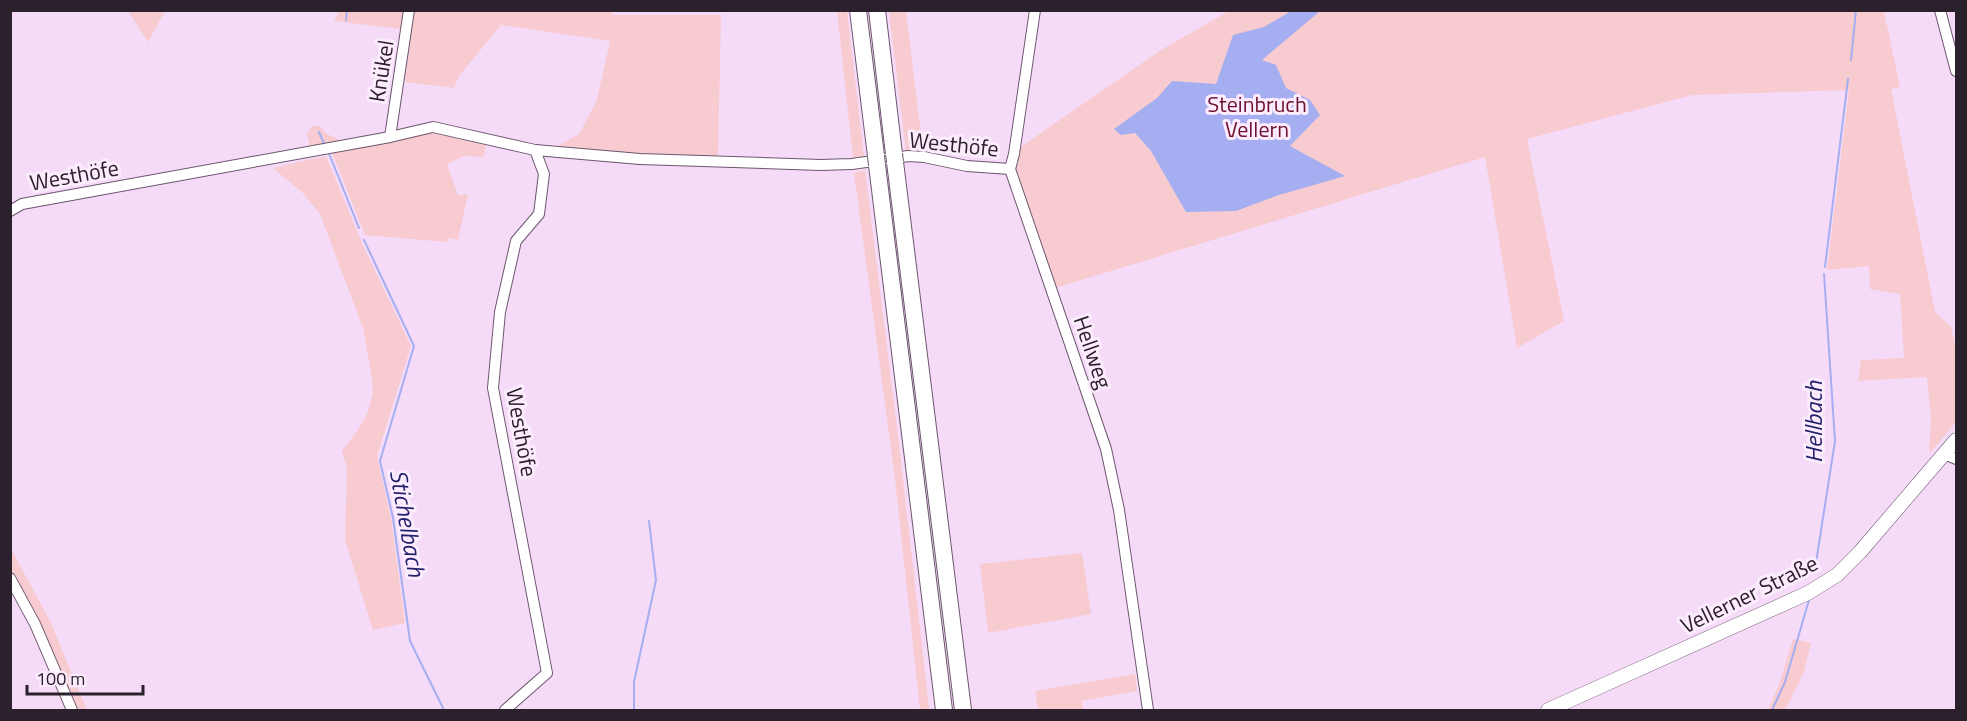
<svg xmlns="http://www.w3.org/2000/svg" width="1967" height="721" font-family="'Titillium Web',sans-serif">
<rect width="100%" height="100%" fill="#f6dbf8"/>
<!-- green -->
<g fill="#f7cbd0">
<path d="M 611,10 L 612,15 L 721,15 L 718,157 L 628,154 L 555,148 L 579,134 L 597,100 L 610,41 L 501,25 L 459,76 L 454,88 L 405,82 L 414,11 Z"/>
<path d="M 128,11 L 165,11 L 148,42 Z"/>
<path d="M 339,11 L 405,11 L 402,29 L 334,21 Z"/>
<path d="M 837,11 L 847,11 L 864,157 L 853,158 Z"/>
<path d="M 889,11 L 906,11 L 923,151 L 906,152 Z"/>
<path d="M 1229,11 L 1884,11 L 1900,88 L 1891,89 L 1935,312 L 1951,327 L 1956,351 L 1956,422 L 1929,454 L 1931,421 L 1927,377 L 1858,381 L 1861,360 L 1904,358 L 1900,294 L 1870,289 L 1869,266 L 1827,270 L 1849,90 L 1692,95 L 1527,139 L 1564,321 L 1517,348 L 1485,157 L 1055,288 L 1010,169 L 1019,148 L 1161,50 Z"/>
<path d="M 312,126 L 320,126 L 325,133 L 342,141 L 311,149 L 307,134 Z"/>
<path d="M 432,131 L 486,141 L 484,157 L 464,156 L 447,164 L 458,195 L 468,194 L 458,240 L 448,238 L 447,242 L 365,235 L 332,153 Z"/>
<path d="M 326,156 L 362,243 L 411,346 L 377,456 L 391,518 L 405,623 L 373,630 L 345,540 L 347,468 L 342,451 L 358,430 L 368,412 L 373,393 L 371,372 L 363,328 L 320,214 L 302,192 L 273,168 Z"/>
<path d="M 865,170 L 899,444 L 929,708 L 920,710 L 895,479 L 854,173 Z"/>
<path d="M 10,547 L 50,621 L 87,710 L 76,710 L 46,639 L 11,572 Z"/>
<path d="M 1082,553 L 1091,614 L 988,633 L 980,564 Z"/>
<path d="M 1793,639 L 1811,643 L 1804,672 L 1785,710 L 1768,710 L 1779,685 Z"/>
<path d="M 1135,674 L 1137,691 L 1082,701 L 1083,710 L 1038,710 L 1035,691 Z"/>
</g>
<!-- water -->
<path fill="#a4aef1" d="M 1293,10 L 1320,11 L 1262,60 L 1276,65 L 1286,88 L 1310,100 L 1320,115 L 1290,146 L 1345,176 L 1279,195 L 1236,211 L 1186,212 L 1151,151 L 1135,133 L 1121,135 L 1114,129 L 1157,98 L 1172,81 L 1216,84 L 1233,35 L 1264,27 Z"/>
<g fill="none" stroke-linecap="round" stroke-linejoin="round">
<!-- stream -->
<g stroke="#a4aef1" stroke-width="2">
<path d="M 346,20 L 347,10"/>
<path d="M 1851,60 L 1856,10"/>
<path d="M 319,132 L 325,146"/>
<path d="M 328,151 L 359,228"/>
<path d="M 364,240 L 414,346 L 380,461 L 393,518 L 410,641 L 444,710"/>
<path d="M 1825,267 L 1848,79"/>
<path d="M 1815,569 L 1835,441 L 1824,274"/>
<path d="M 634,710 L 634,682 L 656,580 L 649,521"/>
<path d="M 1772,710 L 1785,682 L 1809,600"/>
</g>
<defs>
<g id="minor">
<path d="M 1035,10 L 1014,154 L 1010,169 L 1106,449 L 1119,510 L 1148,710"/>
<path d="M 1940,10 L 1956,71"/>
<path d="M 390,137 L 409,10"/>
<path d="M 10,211 L 22,204 L 390,137 L 433,127 L 535,150 L 640,159 L 821,165 L 852,164 L 908,156 L 924,157 L 967,166 L 1010,169"/>
<path d="M 1944,454 L 1956,459"/>
<path d="M 10,578 L 35,624 L 72,710"/>
<path d="M 505,710 L 547,673 L 493,388 L 500,312 L 516,241 L 539,214 L 544,174 L 535,150"/>
</g>
<path id="major" d="M 1548,710 L 1808,593 L 1837,575 L 1860,552 L 1956,440"/>
<g id="highway">
<path d="M 858,10 L 876,156"/>
<path d="M 877,10 L 894,154"/>
<path d="M 895,162 L 963,710"/>
<path d="M 877,165 L 944,710"/>
</g>
</defs>
<!-- minor casing -->
<use href="#minor" stroke="#6c566e" stroke-width="12"/>
<!-- major casing -->
<use href="#major" stroke="#6c566e" stroke-width="15"/>
<!-- highway casing -->
<use href="#highway" stroke="#6c566e" stroke-width="18"/>
<!-- minor -->
<use href="#minor" stroke="#fff" stroke-width="10"/>
<!-- major -->
<use href="#major" stroke="#fff" stroke-width="14"/>
<!-- highway -->
<use href="#highway" stroke="#fff" stroke-width="16"/>
<defs>
<g id="highway-bridge">
<path d="M 894,154 L 895,162"/>
<path d="M 876,156 L 877,165"/>
</g>
</defs>
<!-- highway-bridge casing -->
<use href="#highway-bridge" stroke="#6c566e" stroke-width="18" stroke-linecap="butt"/>
<!-- highway-bridge -->
<use href="#highway-bridge" stroke="#fff" stroke-width="16"/>
</g>
<g text-anchor="middle" dominant-baseline="central" stroke-width="6" stroke-linejoin="round" paint-order="stroke">
<!-- street labels -->
<g font-size="22" fill="#2b212c" stroke="#fcecfe">
<text transform="translate(381 71) rotate(-81)">Knükel</text>
<text transform="translate(954 144) rotate(6)">Westhöfe</text>
<text transform="translate(74 175) rotate(-10)">Westhöfe</text>
<text transform="translate(1093 352) rotate(71)">Hellweg</text>
<text transform="translate(522 432) rotate(80)">Westhöfe</text>
<text transform="translate(1749 594) rotate(-26)">Vellerner Straße</text>
</g>
<!-- park labels -->
<g font-size="22" fill="#6d102c" stroke="#fcecfe">
<text x="1257" y="104">Steinbruch<tspan x="1257" dy="25">Vellern</tspan></text>
</g>
<!-- water labels -->
<g font-size="24" font-style="italic" fill="#23206b" stroke="#fcecfe">
<text transform="translate(1813 422) rotate(-90)">Hellbach</text>
<text transform="translate(408 523) rotate(80)">Stichelbach</text>
</g>
</g>
<!-- border -->
<rect width="1967" height="721" fill="none" stroke="#2b212c" stroke-width="24"/>
<!-- scale -->
<path d="M27 685v9h116v-9" fill="none" stroke="#2b212c" stroke-width="3"/>
<text x="36" y="685" font-size="18" fill="#2b212c" stroke="#fcecfe" stroke-width="4.5" paint-order="stroke">100 m</text>
</svg>
